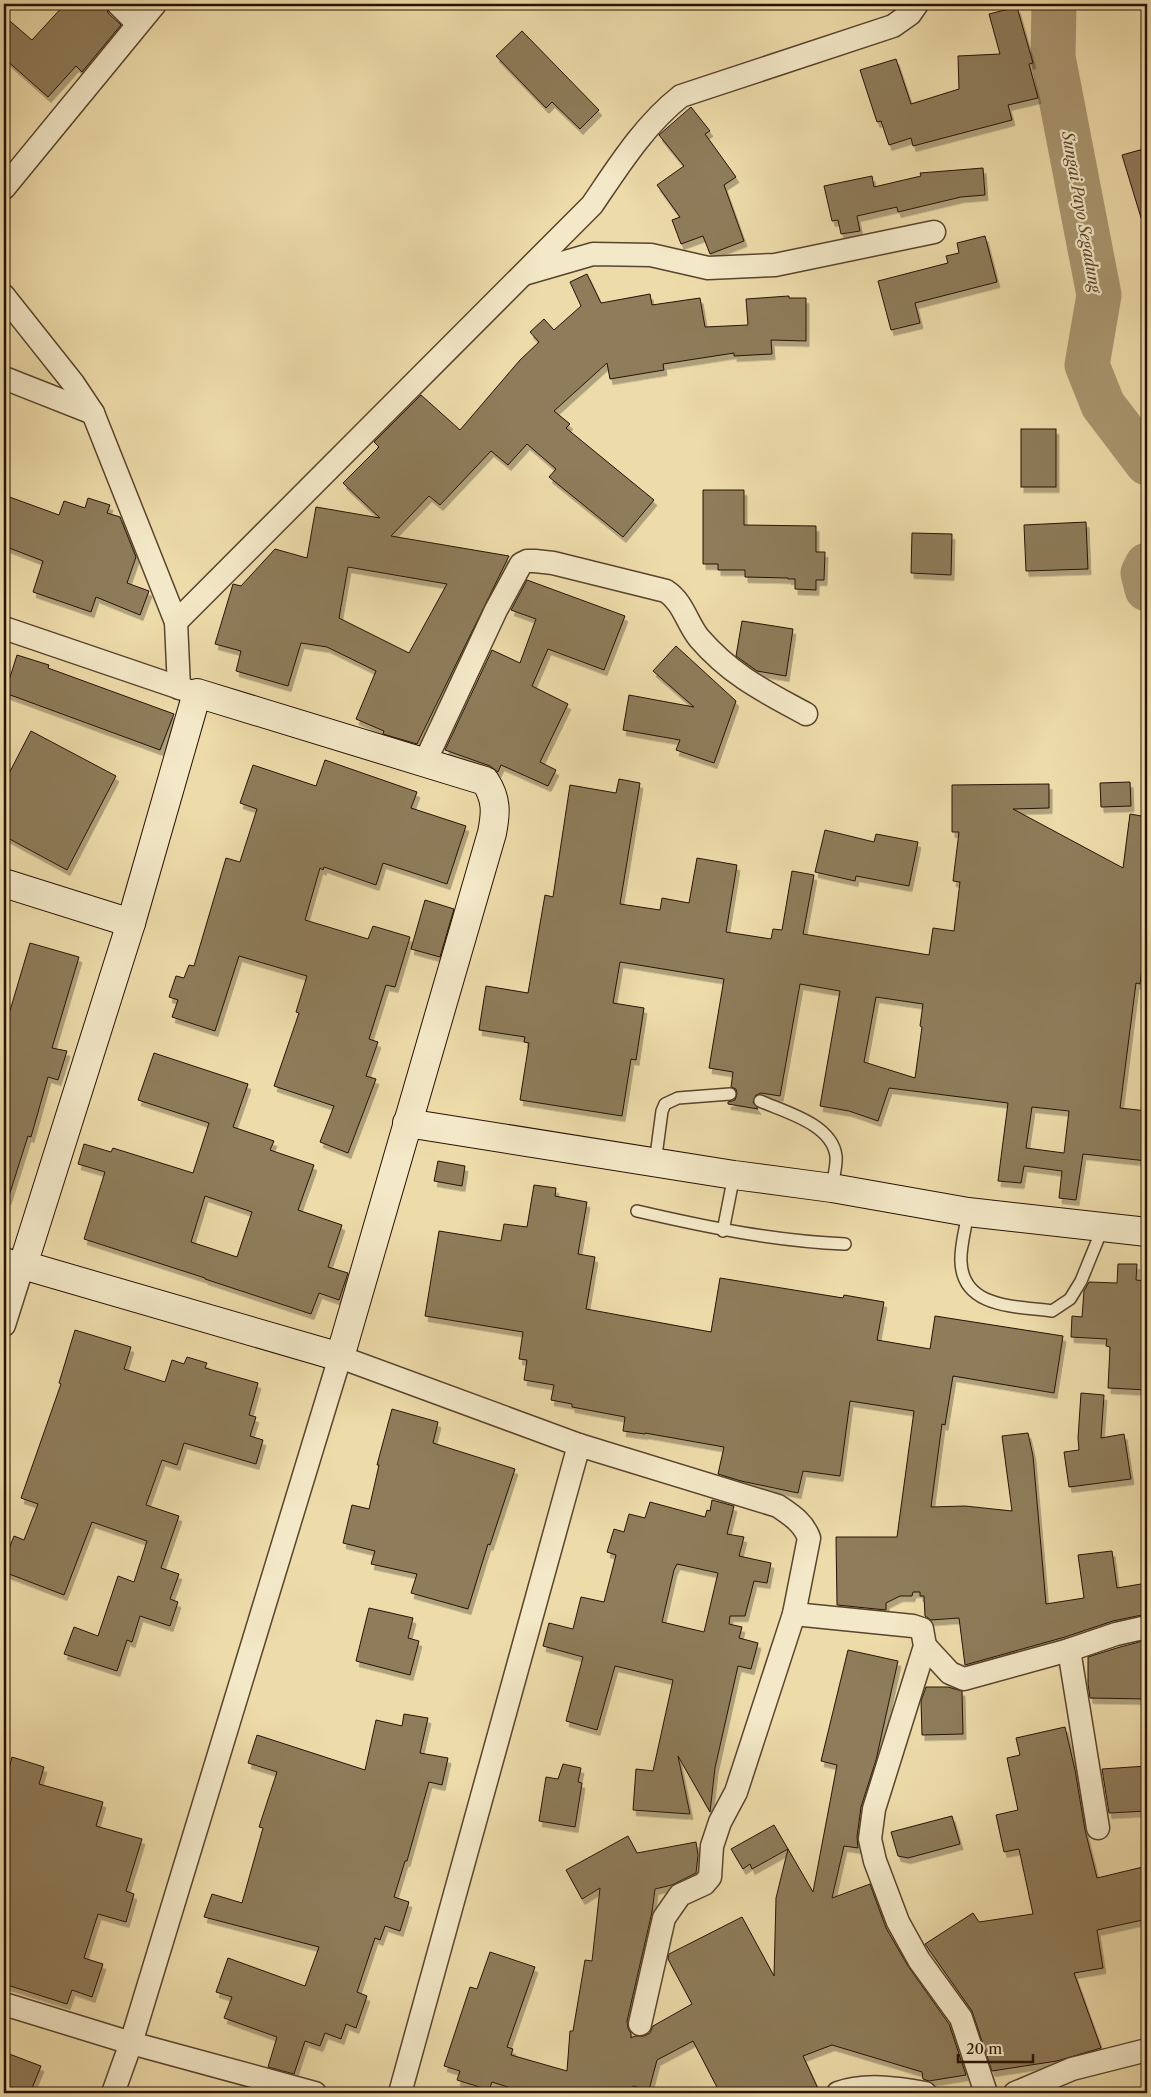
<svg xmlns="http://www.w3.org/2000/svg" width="1151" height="2097" font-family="'Libre Caslon Text',serif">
<defs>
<filter id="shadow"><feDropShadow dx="3" dy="5.5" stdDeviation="0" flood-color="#0004"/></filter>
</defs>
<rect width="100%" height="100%" fill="#eddba9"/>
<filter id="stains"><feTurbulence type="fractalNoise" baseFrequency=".004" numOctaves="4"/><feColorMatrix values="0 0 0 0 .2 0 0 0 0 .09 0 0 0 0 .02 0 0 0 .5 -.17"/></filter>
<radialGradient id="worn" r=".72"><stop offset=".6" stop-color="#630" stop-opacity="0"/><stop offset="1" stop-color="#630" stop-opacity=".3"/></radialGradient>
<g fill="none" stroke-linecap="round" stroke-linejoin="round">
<!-- river -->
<g stroke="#aa9771" stroke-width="45">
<path d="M 1054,4 L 1053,57 L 1099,295 L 1087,365 L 1103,405 L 1147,463"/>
<path d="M 1147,565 L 1143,573 L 1147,589"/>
</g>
</g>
<!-- building -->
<g fill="#8e7b5a" stroke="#281205" fill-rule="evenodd" filter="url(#shadow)">
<path d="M 65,4 L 105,4 L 108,13 L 121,25 L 82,72 L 76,66 L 48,97 L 4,58 L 4,16 L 32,40 Z"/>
<path d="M 1017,7 L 1033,63 L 1029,64 L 1038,98 L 1008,105 L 1012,120 L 913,146 L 911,138 L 889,145 L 881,121 L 877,122 L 860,70 L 896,59 L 911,104 L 959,89 L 958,56 L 1000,54 L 989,14 Z"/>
<path d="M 522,31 L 599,110 L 580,129 L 552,102 L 546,108 L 496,56 Z"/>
<path d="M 691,107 L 710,131 L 705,134 L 736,177 L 724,185 L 744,241 L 710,254 L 703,236 L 681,244 L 672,220 L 680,217 L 657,185 L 684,166 L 659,135 Z"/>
<path d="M 1147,148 L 1147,220 L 1142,221 L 1122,155 Z"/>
<path d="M 983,168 L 985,195 L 961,197 L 898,212 L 897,207 L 857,216 L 860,231 L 841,234 L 838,220 L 832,221 L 824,186 L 872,176 L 874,187 L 921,176 L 920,173 Z"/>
<path d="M 985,236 L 997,282 L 915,303 L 920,323 L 891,330 L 878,281 L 948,263 L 946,256 L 959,253 L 957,243 Z"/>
<path d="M 587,274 L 601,303 L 650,294 L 652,305 L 700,298 L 705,327 L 748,325 L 746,299 L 789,296 L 789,298 L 806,298 L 806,341 L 771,340 L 772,354 L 734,356 L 734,353 L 663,364 L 664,370 L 610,379 L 607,363 L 554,411 L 570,424 L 566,428 L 654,500 L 623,537 L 549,477 L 556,469 L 527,444 L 508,465 L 491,451 L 440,505 L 429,496 L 391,536 L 509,556 L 417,744 L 383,734 L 384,731 L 356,719 L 376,671 L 327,647 L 301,643 L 288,686 L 236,671 L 241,651 L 215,644 L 233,584 L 241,586 L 275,549 L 307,558 L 316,507 L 380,518 L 343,483 L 379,447 L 374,442 L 421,395 L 460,430 L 520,360 L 539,342 L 530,332 L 544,319 L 554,330 L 581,306 L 570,282 ZM 348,567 L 447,584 L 409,653 L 339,618 Z"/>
<rect x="1021" y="429" width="35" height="58"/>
<path d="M 703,490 L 744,490 L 744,525 L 816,526 L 816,552 L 825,552 L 824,580 L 816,580 L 816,590 L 795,589 L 795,579 L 788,579 L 788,578 L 745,577 L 745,570 L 718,570 L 718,564 L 703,564 Z"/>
<path d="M 4,495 L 59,515 L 64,501 L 85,508 L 88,498 L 110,505 L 107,513 L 120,517 L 136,557 L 127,583 L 149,591 L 140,615 L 96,597 L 91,612 L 33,592 L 43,561 L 4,546 Z"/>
<path d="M 1086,522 L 1088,569 L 1026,571 L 1024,525 Z"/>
<path d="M 912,533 L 952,534 L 951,575 L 911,573 Z"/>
<path d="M 527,580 L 625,616 L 604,670 L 548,649 L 532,686 L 568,704 L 540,762 L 556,770 L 548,786 L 501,765 L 498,772 L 490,766 L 445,750 L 492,650 L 520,663 L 536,619 L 511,610 Z"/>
<path d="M 742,621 L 793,629 L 786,676 L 757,671 L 736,656 Z"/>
<path d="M 676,646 L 736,701 L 714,763 L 676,750 L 680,740 L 623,730 L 629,695 L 694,707 L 653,671 Z"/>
<path d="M 17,655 L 49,665 L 48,668 L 174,714 L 160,750 L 5,693 Z"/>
<path d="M 31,731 L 116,776 L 67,870 L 4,836 L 4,783 Z"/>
<path d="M 325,760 L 417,792 L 411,808 L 466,826 L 447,884 L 383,863 L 376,885 L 324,867 L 323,870 L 320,868 L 305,920 L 368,939 L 373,926 L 410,937 L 395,987 L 386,985 L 369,1039 L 378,1042 L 366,1076 L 376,1079 L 348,1153 L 320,1142 L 334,1106 L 274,1086 L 299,1013 L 296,1012 L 307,976 L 239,956 L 215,1031 L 172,1017 L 178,1000 L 169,997 L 176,976 L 184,978 L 189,965 L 194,966 L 226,858 L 240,862 L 257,809 L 240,803 L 253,765 L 316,786 Z"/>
<path d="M 619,779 L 640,783 L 620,904 L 660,910 L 662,898 L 689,903 L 697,858 L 737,865 L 726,932 L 771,939 L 773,929 L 782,930 L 792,871 L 814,875 L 803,934 L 929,955 L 933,928 L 954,931 L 960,882 L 953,881 L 959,832 L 952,832 L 952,785 L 1049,784 L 1049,808 L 1013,809 L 1123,868 L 1130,814 L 1147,817 L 1147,930 L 1140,984 L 1136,983 L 1120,1108 L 1147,1111 L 1147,1161 L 1083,1154 L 1076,1200 L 1059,1198 L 1062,1171 L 1024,1166 L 1021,1183 L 998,1181 L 1008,1103 L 889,1088 L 878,1121 L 849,1111 L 820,1106 L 840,991 L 800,984 L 780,1096 L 761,1093 L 756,1095 L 753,1102 L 758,1109 L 728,1104 L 728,1102 L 735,1100 L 737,1094 L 736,1089 L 731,1087 L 733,1072 L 709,1068 L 724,979 L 620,962 L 613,1003 L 644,1008 L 636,1060 L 631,1059 L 622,1116 L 520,1100 L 529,1043 L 524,1042 L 525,1037 L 479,1030 L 486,986 L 528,993 L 545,895 L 553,897 L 570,785 L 616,793 ZM 876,997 L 923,1004 L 920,1026 L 922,1027 L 915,1078 L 864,1062 ZM 1032,1107 L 1069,1111 L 1064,1153 L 1026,1148 Z"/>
<path d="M 1130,782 L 1131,806 L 1101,807 L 1100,783 Z"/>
<path d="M 825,830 L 874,842 L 876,834 L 918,842 L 909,886 L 856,876 L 855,881 L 815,872 Z"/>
<path d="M 425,900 L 454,909 L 440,957 L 411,949 Z"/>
<path d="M 30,943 L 79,957 L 52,1048 L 67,1051 L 58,1080 L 48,1077 L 31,1137 L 28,1136 L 8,1199 L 4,1198 L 4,1031 Z"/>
<path d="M 154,1053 L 248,1084 L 233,1127 L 274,1141 L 270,1150 L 314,1165 L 298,1210 L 342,1225 L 328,1267 L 348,1273 L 339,1300 L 319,1293 L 311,1314 L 205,1279 L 205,1278 L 84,1239 L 105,1172 L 78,1164 L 84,1144 L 111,1152 L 113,1148 L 193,1173 L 209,1123 L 138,1100 ZM 205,1196 L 252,1212 L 237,1257 L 191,1242 Z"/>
<path d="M 438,1161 L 465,1166 L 462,1186 L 434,1181 Z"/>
<path d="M 534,1185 L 556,1188 L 555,1196 L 587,1202 L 578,1254 L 595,1257 L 586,1309 L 711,1332 L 720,1278 L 843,1298 L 844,1295 L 884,1302 L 877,1340 L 930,1349 L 935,1316 L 1063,1336 L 1054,1393 L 953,1376 L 945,1425 L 942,1424 L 931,1507 L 965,1506 L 1012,1511 L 1002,1436 L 1028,1433 L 1033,1456 L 1046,1604 L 1084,1598 L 1078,1555 L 1112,1551 L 1117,1588 L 1147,1583 L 1147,1614 L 1113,1621 L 1065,1637 L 965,1665 L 959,1618 L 931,1620 L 925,1616 L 924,1596 L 920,1596 L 920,1592 L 913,1592 L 912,1596 L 900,1596 L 886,1603 L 886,1610 L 837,1605 L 836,1537 L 897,1537 L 914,1411 L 850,1401 L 840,1476 L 803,1471 L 798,1493 L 741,1481 L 718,1474 L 724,1447 L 645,1433 L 645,1434 L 623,1431 L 625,1417 L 572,1407 L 572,1404 L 551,1400 L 554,1385 L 524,1380 L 527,1360 L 519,1359 L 523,1332 L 425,1316 L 439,1231 L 501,1241 L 504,1224 L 527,1227 Z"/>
<path d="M 1118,1264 L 1137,1264 L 1136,1280 L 1147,1281 L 1147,1390 L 1108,1388 L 1110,1347 L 1106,1346 L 1107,1339 L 1071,1337 L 1072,1316 L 1082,1317 L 1084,1291 L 1089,1282 L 1117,1283 Z"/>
<path d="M 75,1330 L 131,1347 L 124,1369 L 165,1382 L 172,1360 L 184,1364 L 187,1357 L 207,1363 L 205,1368 L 258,1383 L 249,1415 L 256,1417 L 250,1436 L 263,1440 L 256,1464 L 184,1443 L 177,1465 L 162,1460 L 146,1505 L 179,1516 L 161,1568 L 179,1574 L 170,1599 L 178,1602 L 170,1626 L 140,1616 L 132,1642 L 127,1640 L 117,1671 L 64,1654 L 74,1627 L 98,1636 L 118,1576 L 134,1582 L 147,1541 L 92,1522 L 64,1595 L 4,1572 L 4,1562 L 14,1536 L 24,1540 L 38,1504 L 21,1498 L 61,1384 L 59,1383 Z"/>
<path d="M 1081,1393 L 1104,1395 L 1101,1438 L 1124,1434 L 1131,1479 L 1069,1487 L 1064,1452 L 1079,1450 L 1078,1438 Z"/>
<path d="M 392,1409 L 438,1422 L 433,1443 L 515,1469 L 490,1545 L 488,1544 L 468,1609 L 411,1593 L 417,1574 L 371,1564 L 375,1551 L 343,1543 L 352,1505 L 369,1509 L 379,1465 L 377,1465 Z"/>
<path d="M 712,1500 L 734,1506 L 727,1534 L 744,1537 L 739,1556 L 771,1563 L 767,1583 L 754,1581 L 745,1616 L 730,1616 L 729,1624 L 742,1627 L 739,1638 L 758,1643 L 751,1669 L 738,1666 L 715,1768 L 710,1812 L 678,1756 L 690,1814 L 633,1810 L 636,1769 L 653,1771 L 673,1680 L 615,1666 L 597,1730 L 566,1721 L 583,1657 L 543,1646 L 549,1623 L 573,1629 L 581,1597 L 604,1602 L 616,1555 L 607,1552 L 614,1529 L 624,1532 L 629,1514 L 645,1518 L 650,1502 L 705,1517 L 707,1510 L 710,1511 ZM 677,1564 L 718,1573 L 704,1632 L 662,1622 L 674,1570 Z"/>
<path d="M 369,1608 L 413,1618 L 408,1638 L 419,1641 L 410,1675 L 356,1661 Z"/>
<path d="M 1147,1640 L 1147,1699 L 1090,1698 L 1088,1684 L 1088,1657 L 1120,1647 Z"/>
<path d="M 848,1650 L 898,1661 L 876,1760 L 861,1807 L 857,1837 L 858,1848 L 844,1846 L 832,1898 L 870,1884 L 886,1928 L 908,1966 L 949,2024 L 966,2075 L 929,2081 L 923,2079 L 922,2072 L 832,2045 L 803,2056 L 820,2093 L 720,2093 L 693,2041 L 657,2060 L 649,2090 L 633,2086 L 630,2093 L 527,2093 L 492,2082 L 489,2090 L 457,2080 L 460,2071 L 444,2066 L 470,1987 L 477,1989 L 490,1952 L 535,1967 L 507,2047 L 513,2049 L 511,2055 L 567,2071 L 570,2031 L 573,2031 L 585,1960 L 592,1961 L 600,1888 L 582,1899 L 566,1870 L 628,1836 L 637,1853 L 696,1842 L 698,1855 L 696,1873 L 672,1885 L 655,1889 L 652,1912 L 627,2021 L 628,2028 L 631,2034 L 631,2038 L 635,2036 L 644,2036 L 650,2033 L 653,2026 L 692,2004 L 668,1959 L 669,1954 L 742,1917 L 774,1976 L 776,1898 L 788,1849 L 752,1869 L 750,1864 L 743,1869 L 731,1849 L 774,1825 L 813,1892 L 837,1765 L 821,1761 Z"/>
<path d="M 926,1687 L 948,1687 L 962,1691 L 963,1734 L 922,1735 L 921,1701 Z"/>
<path d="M 404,1714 L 428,1718 L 420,1753 L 448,1758 L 442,1785 L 429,1782 L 407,1861 L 405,1861 L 394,1897 L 409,1902 L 400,1931 L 385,1926 L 380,1940 L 375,1938 L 357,1992 L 367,1996 L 356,2028 L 346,2024 L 341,2039 L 325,2033 L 320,2046 L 305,2041 L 294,2074 L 268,2067 L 277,2037 L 224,2018 L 232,1997 L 216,1992 L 228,1958 L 305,1986 L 319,1947 L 204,1917 L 212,1894 L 242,1903 L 263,1828 L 259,1827 L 277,1772 L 248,1763 L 257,1735 L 365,1770 L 376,1720 L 402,1726 Z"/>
<path d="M 1065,1727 L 1075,1770 L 1085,1830 L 1097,1878 L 1147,1866 L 1147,1919 L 1097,1930 L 1103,1968 L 1074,1973 L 1101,2048 L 1057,2061 L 992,2071 L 972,2011 L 925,1944 L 973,1913 L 979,1922 L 1033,1914 L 1019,1849 L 1004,1852 L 996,1815 L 1018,1810 L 1007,1758 L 1020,1755 L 1016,1738 Z"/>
<path d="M 12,1757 L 44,1767 L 39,1784 L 103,1802 L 96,1826 L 142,1839 L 126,1891 L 134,1894 L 126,1922 L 98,1914 L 84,1958 L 103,1964 L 92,1997 L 72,1990 L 67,2004 L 4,1984 L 4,1771 L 8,1772 Z"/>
<path d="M 563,1764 L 581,1768 L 578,1782 L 582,1783 L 575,1827 L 539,1821 L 546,1777 L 558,1779 Z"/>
<path d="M 1147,1766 L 1147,1811 L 1109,1813 L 1102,1769 Z"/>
<path d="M 952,1816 L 960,1844 L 908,1858 L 898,1856 L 891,1832 Z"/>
<path d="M 4,2052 L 41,2066 L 30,2093 L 4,2093 Z"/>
</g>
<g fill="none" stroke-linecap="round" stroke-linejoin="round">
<defs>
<g id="lane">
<path d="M 760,1101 C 785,1112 832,1124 836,1156 C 837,1166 833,1178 832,1188"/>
<path d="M 655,1163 L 662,1111 L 665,1104 L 678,1098 L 730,1094"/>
<path d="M 637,1211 C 706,1227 774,1241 845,1244"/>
<path d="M 968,1212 C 966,1227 960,1246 961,1262 C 963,1309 1017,1306 1052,1311 L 1070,1299 L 1081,1281 L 1103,1227"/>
<path d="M 723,1231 L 734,1175"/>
</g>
<g id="street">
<path d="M 118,4 L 138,24"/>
<path d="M 4,188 L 155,4"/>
<path d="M 524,274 L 593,254 L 651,255 L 708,268 L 775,265 L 934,232"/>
<path d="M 4,296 L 73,383 L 93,413 L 176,622 L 179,688"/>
<path d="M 4,378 L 93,413"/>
<path d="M 176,622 L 592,205 C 618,167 644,125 681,96 L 893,26 L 910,14 L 917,4"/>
<path d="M 4,628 L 192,692"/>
<path d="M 424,764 L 496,610 L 521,564 L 527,561 L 535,561 L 553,563 L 666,591 C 683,602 687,623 699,638 C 732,676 764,691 806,714"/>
<path d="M 4,1259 L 23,1265 L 4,1325"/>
<path d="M 794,1614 L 913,1626 L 922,1629 L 925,1646 L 874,1809 L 870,1839 L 875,1861 L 898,1922 L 919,1960 L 961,2018 L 986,2093"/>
<path d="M 925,1646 L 950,1673 L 964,1679 L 1069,1650 L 1116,1634 L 1147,1627"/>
<path d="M 1069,1650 L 1098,1828"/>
<path d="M 4,2004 L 131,2043 L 315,2093"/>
<path d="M 113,2093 L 131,2043 L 340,1357 L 579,1445 L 778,1506 C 791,1515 803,1522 809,1538 L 794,1614 L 736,1792 L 720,1822 L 712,1846 L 710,1877 L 704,1884 L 680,1895 L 664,1918 L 640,2024"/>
<path d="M 400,2093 L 579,1445"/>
<path d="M 838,2093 C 864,2083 898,2088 925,2093"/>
<path d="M 1015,2093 L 1072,2069 L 1147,2050"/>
</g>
<g id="secondary">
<path d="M 197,693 L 485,781 C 497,799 496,813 492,833 L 340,1357 L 23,1265 L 131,923 Z"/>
<path d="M 4,883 L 131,923"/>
<path d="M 407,1123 L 734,1175 L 832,1188 L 968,1212 L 1147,1232"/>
</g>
</defs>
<!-- lane casing -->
<use href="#lane" stroke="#59442e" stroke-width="14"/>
<!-- street casing -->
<use href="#street" stroke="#59442e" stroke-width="25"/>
<!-- secondary casing -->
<use href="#secondary" stroke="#281205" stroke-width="30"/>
<!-- lane -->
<use href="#lane" stroke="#f3e8c7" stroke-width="11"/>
<!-- street -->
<use href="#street" stroke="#f3e8c7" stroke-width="22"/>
<!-- secondary -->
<use href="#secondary" stroke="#f3e8c7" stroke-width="28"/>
</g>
<g text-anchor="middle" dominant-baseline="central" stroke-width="4.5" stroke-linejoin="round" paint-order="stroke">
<!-- water labels -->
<g font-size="16" font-style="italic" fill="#5c4730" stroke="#f3e8c7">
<text transform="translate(1082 212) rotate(80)">Sungai Payo Segadung</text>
</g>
</g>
<!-- margin -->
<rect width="1151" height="2097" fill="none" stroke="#eddba9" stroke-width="20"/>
<rect x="5" y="5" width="1141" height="2087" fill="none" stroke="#281205" stroke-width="2.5"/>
<rect x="10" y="10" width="1131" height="2077" fill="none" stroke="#281205"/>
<!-- scale -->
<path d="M958 2054v8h75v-8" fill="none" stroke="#281205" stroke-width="2.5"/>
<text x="966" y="2054" font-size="15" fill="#281205" stroke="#f3e8c7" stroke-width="4" paint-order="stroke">20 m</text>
<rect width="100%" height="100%" filter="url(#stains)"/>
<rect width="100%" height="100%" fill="url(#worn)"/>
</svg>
